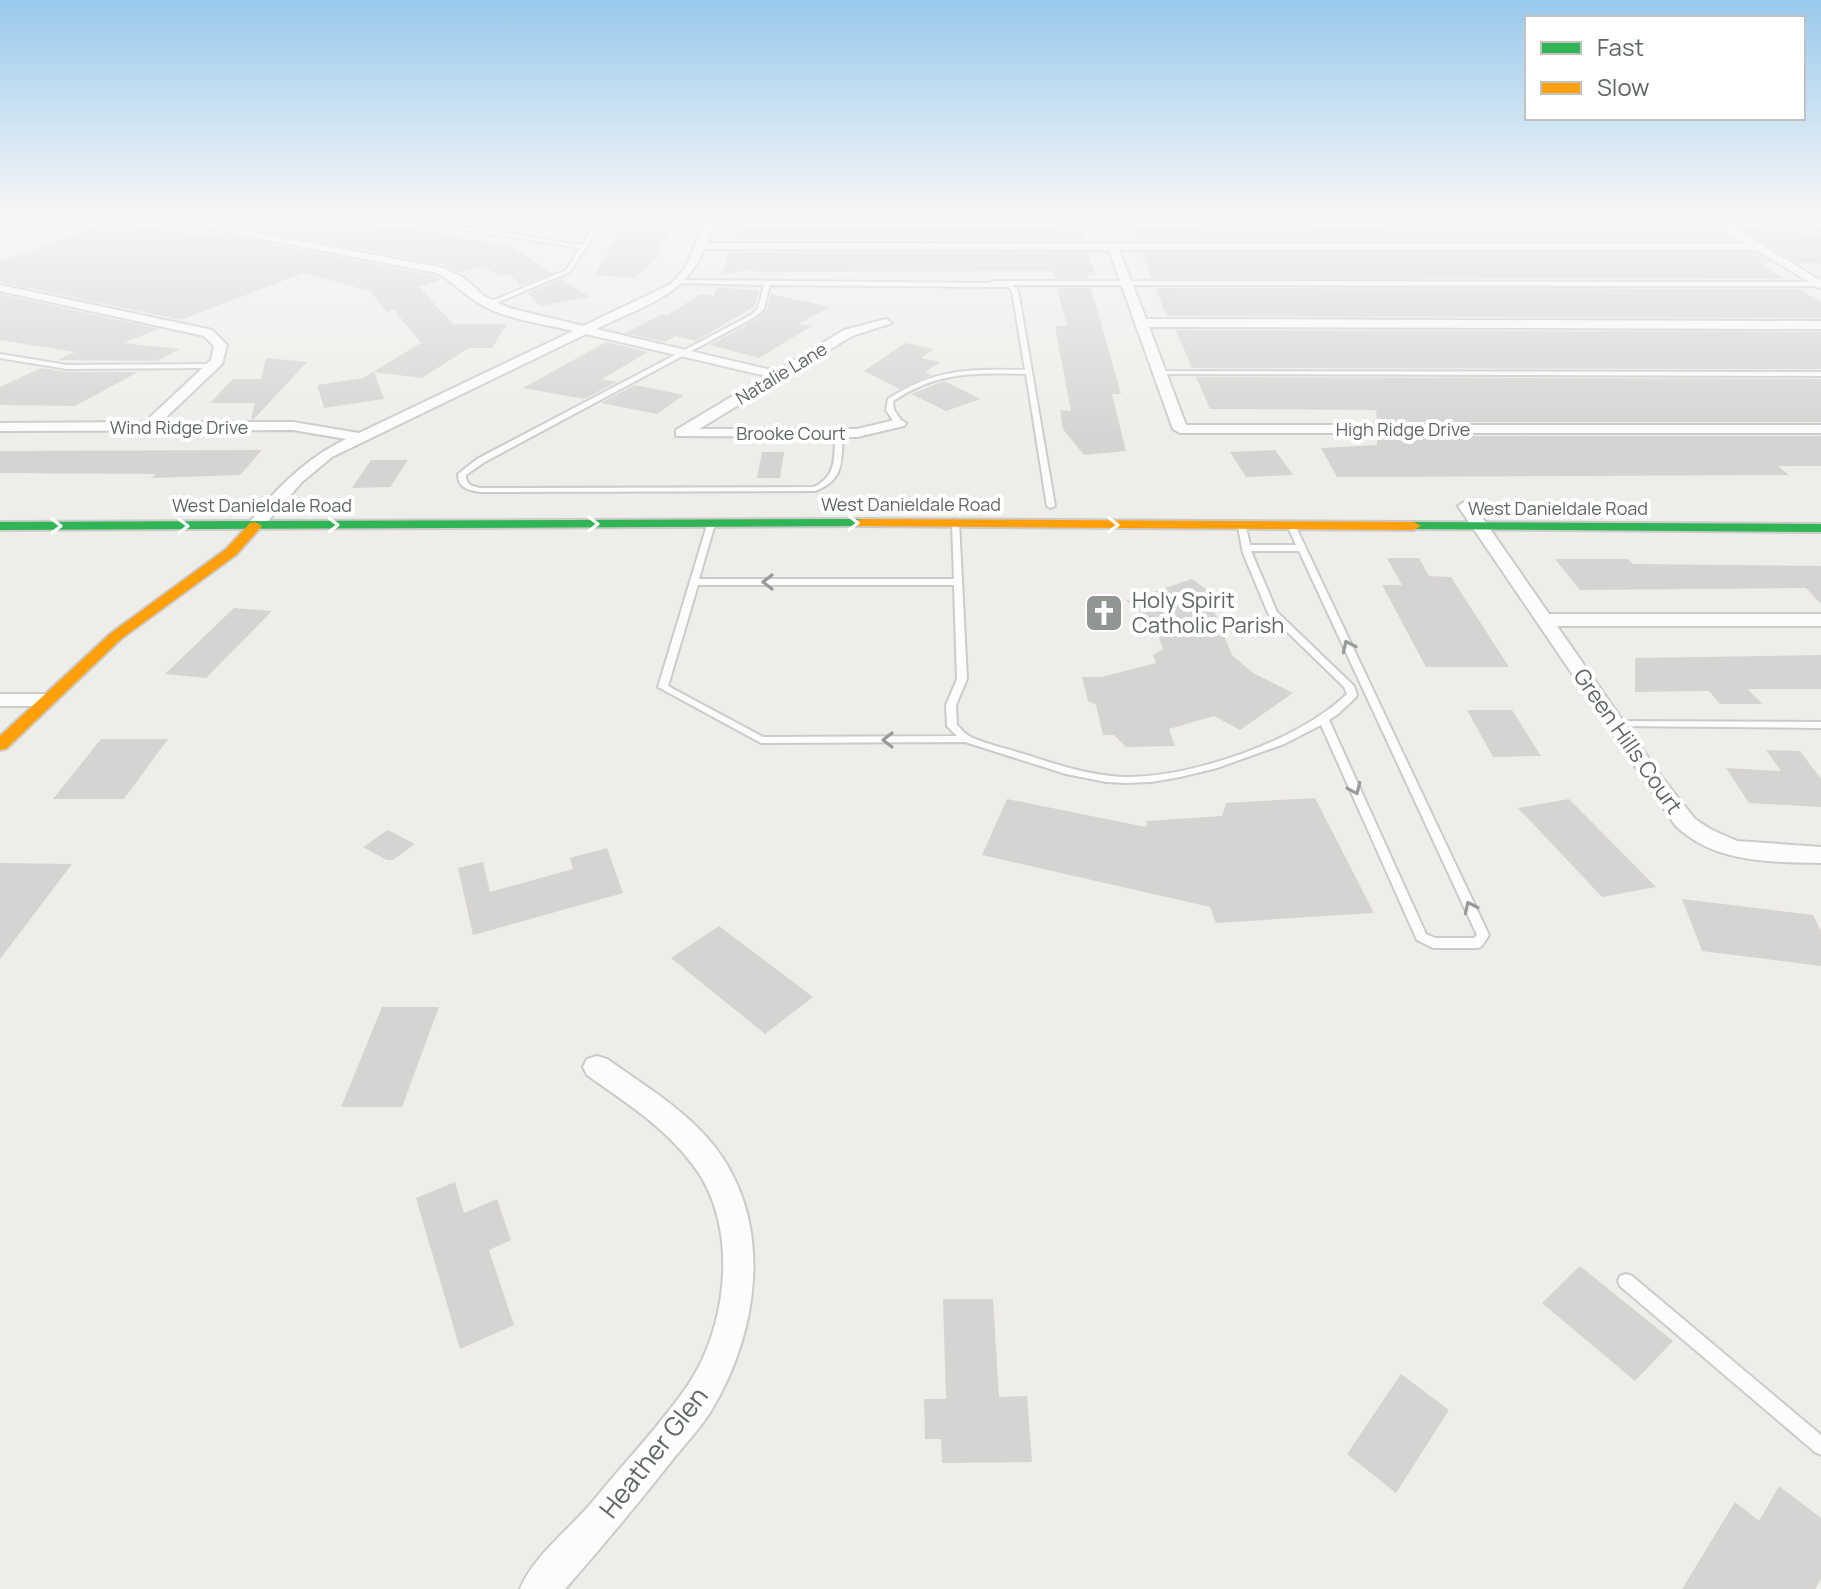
<svg xmlns="http://www.w3.org/2000/svg" width="1821" height="1589" font-family="Manrope,sans-serif">
<rect width="100%" height="100%" fill="#efedea"/>
<!-- building -->
<g fill="#d6d4d3">
<path d="M 285,216 L 410,230 L 419,225 L 428,227 L 428,231 L 511,246 L 552,273 L 521,286 L 509,274 L 498,276 L 483,266 L 461,273 L 445,265 L 241,227 L 269,217 Z"/>
<path d="M 628,216 L 675,216 L 657,257 L 635,278 L 594,275 Z"/>
<path d="M 109,223 L 214,237 L 221,234 L 436,276 L 442,279 L 419,287 L 453,324 L 507,324 L 492,348 L 469,348 L 422,378 L 374,372 L 384,399 L 324,408 L 317,385 L 363,378 L 421,343 L 394,310 L 387,312 L 370,291 L 303,273 L 181,320 L 0,282 L 0,262 Z"/>
<path d="M 1055,223 L 1079,223 L 1085,240 L 734,240 L 739,227 L 1056,227 Z"/>
<path d="M 1199,223 L 1311,223 L 1315,227 L 1709,224 L 1735,241 L 1136,240 L 1130,227 L 1202,227 Z"/>
<path d="M 1744,230 L 1821,234 L 1821,263 L 1797,263 Z"/>
<path d="M 730,252 L 1089,253 L 1095,275 L 1086,275 L 1087,278 L 1054,278 L 1052,271 L 754,272 L 753,269 L 721,275 Z"/>
<path d="M 1142,253 L 1755,253 L 1771,263 L 1759,263 L 1785,279 L 1152,278 Z"/>
<path d="M 561,279 L 590,297 L 540,306 L 528,293 Z"/>
<path d="M 717,287 L 759,291 L 755,306 L 696,341 L 675,336 L 665,342 L 625,333 L 662,314 L 668,315 L 700,294 L 714,296 Z"/>
<path d="M 1057,288 L 1091,288 L 1121,394 L 1112,394 L 1126,451 L 1084,455 L 1063,429 L 1060,410 L 1071,411 L 1055,326 L 1067,326 Z"/>
<path d="M 1156,288 L 1800,289 L 1821,302 L 1821,318 L 1169,316 L 1164,310 Z"/>
<path d="M 0,294 L 159,329 L 123,343 L 180,349 L 157,361 L 57,360 L 75,352 L 0,340 Z"/>
<path d="M 771,294 L 830,307 L 798,324 L 812,326 L 759,358 L 710,345 L 757,319 L 767,310 Z"/>
<path d="M 1176,330 L 1821,332 L 1821,369 L 1192,368 Z"/>
<path d="M 606,342 L 648,352 L 602,379 L 617,382 L 584,399 L 523,388 Z"/>
<path d="M 905,343 L 934,349 L 921,358 L 940,362 L 925,372 L 931,375 L 900,389 L 864,371 Z"/>
<path d="M 266,358 L 307,362 L 254,419 L 251,419 L 255,403 L 210,403 L 233,379 L 261,379 Z"/>
<path d="M 41,368 L 67,372 L 138,372 L 75,406 L 0,405 L 0,387 Z"/>
<path d="M 1196,377 L 1821,379 L 1821,422 L 1377,422 L 1376,410 L 1210,409 Z"/>
<path d="M 944,381 L 981,399 L 946,411 L 911,394 Z"/>
<path d="M 635,385 L 684,395 L 657,414 L 601,403 Z"/>
<path d="M 1377,436 L 1821,436 L 1821,466 L 1778,466 L 1789,475 L 1337,477 L 1321,448 L 1377,445 Z"/>
<path d="M 262,450 L 240,475 L 151,478 L 156,474 L 0,473 L 0,451 Z"/>
<path d="M 1275,450 L 1293,475 L 1246,477 L 1230,452 Z"/>
<path d="M 762,452 L 784,452 L 780,478 L 757,478 Z"/>
<path d="M 371,460 L 408,460 L 390,487 L 352,488 Z"/>
<path d="M 1387,558 L 1419,558 L 1429,576 L 1451,577 L 1509,667 L 1426,667 L 1382,585 L 1402,585 Z"/>
<path d="M 1555,559 L 1628,559 L 1633,564 L 1821,566 L 1821,604 L 1806,588 L 1580,590 Z"/>
<path d="M 1192,579 L 1224,602 L 1212,606 L 1232,655 L 1253,673 L 1293,693 L 1240,730 L 1214,716 L 1169,729 L 1175,746 L 1126,747 L 1114,735 L 1103,735 L 1096,705 L 1088,701 L 1082,677 L 1102,677 L 1156,663 L 1153,655 L 1163,649 L 1153,621 L 1126,601 Z"/>
<path d="M 234,608 L 272,611 L 206,678 L 165,674 Z"/>
<path d="M 1821,655 L 1821,689 L 1748,689 L 1762,704 L 1720,704 L 1709,691 L 1635,692 L 1635,658 Z"/>
<path d="M 1467,710 L 1512,710 L 1541,756 L 1493,757 Z"/>
<path d="M 101,739 L 168,739 L 124,799 L 53,799 Z"/>
<path d="M 1766,750 L 1800,751 L 1821,779 L 1821,807 L 1749,803 L 1726,768 L 1781,771 Z"/>
<path d="M 1315,798 L 1374,913 L 1216,923 L 1210,907 L 982,855 L 1007,799 L 1146,827 L 1147,821 L 1222,816 L 1226,803 Z"/>
<path d="M 1569,799 L 1656,887 L 1602,897 L 1518,808 Z"/>
<path d="M 388,830 L 415,844 L 393,860 L 387,860 L 363,847 Z"/>
<path d="M 607,848 L 623,893 L 473,935 L 458,868 L 483,862 L 490,892 L 573,869 L 570,858 Z"/>
<path d="M 0,863 L 72,864 L 0,959 Z"/>
<path d="M 1682,899 L 1813,915 L 1821,931 L 1821,966 L 1702,951 Z"/>
<path d="M 719,926 L 813,997 L 765,1034 L 671,958 Z"/>
<path d="M 382,1007 L 439,1007 L 402,1107 L 341,1107 Z"/>
<path d="M 455,1182 L 464,1213 L 497,1199 L 511,1240 L 489,1250 L 514,1325 L 460,1349 L 416,1198 Z"/>
<path d="M 1580,1266 L 1673,1341 L 1635,1381 L 1542,1303 Z"/>
<path d="M 943,1299 L 993,1299 L 999,1397 L 1027,1396 L 1032,1462 L 942,1463 L 941,1439 L 925,1439 L 924,1399 L 946,1399 Z"/>
<path d="M 1401,1374 L 1449,1410 L 1396,1493 L 1347,1454 Z"/>
<path d="M 1779,1486 L 1821,1518 L 1821,1579 L 1815,1589 L 1682,1589 L 1735,1502 L 1759,1521 Z"/>
</g>
<g fill="none" stroke-linecap="round" stroke-linejoin="round">
<defs>
<g id="lane">
<path d="M 251,216 L 259,216 L 213,230 L 210,228 Z"/>
<path d="M 378,216 L 391,216 L 582,245 L 601,216 L 606,216 L 570,272 L 489,306 L 486,304 L 487,303 L 566,270 L 580,248 Z"/>
<path d="M 1801,216 L 1807,216 L 1821,225 L 1821,229 Z"/>
<path d="M 678,280 L 989,283 L 992,281 L 1816,282 L 1819,284 L 1816,286 L 1012,285 L 1018,290 L 1055,506 L 1051,508 L 1047,506 L 1026,374 C 973,373 939,371 893,401 L 894,410 L 903,423 L 902,425 L 896,425 L 886,410 L 888,399 C 935,368 971,369 1025,370 L 1012,291 L 1008,287 L 770,285 L 764,309 L 755,317 L 483,463 L 466,475 C 466,485 471,486 480,488 L 814,487 C 838,475 834,456 835,433 L 839,431 L 843,433 C 841,461 845,480 815,491 L 480,492 C 468,490 458,488 458,474 L 477,459 L 751,315 L 758,308 L 764,285 L 676,283 L 675,282 Z"/>
<path d="M 0,354 L 67,365 L 212,364 L 215,366 L 212,368 L 67,369 L 0,358 Z"/>
<path d="M 1160,371 L 1821,372 L 1821,376 L 1158,374 L 1157,373 Z"/>
<path d="M 708,522 L 711,522 L 715,524 L 699,579 L 954,579 L 952,524 L 956,522 L 959,522 L 967,679 L 956,705 L 957,725 C 961,729 966,735 971,737 C 985,744 1008,749 1024,754 C 1057,765 1091,776 1126,777 C 1194,777 1298,741 1347,694 L 1344,687 L 1268,613 L 1243,553 L 1238,527 L 1239,525 L 1245,525 L 1246,527 L 1250,545 L 1296,545 L 1288,527 L 1289,525 L 1295,525 L 1489,935 L 1482,946 L 1478,948 L 1433,948 L 1417,940 L 1321,725 L 1284,744 L 1217,768 L 1180,777 L 1151,782 L 1126,783 L 1106,782 L 1066,774 L 965,742 L 761,743 L 658,687 ZM 1251,551 L 1299,551 L 1477,935 L 1474,938 L 1435,938 L 1426,934 L 1329,720 L 1338,714 L 1356,697 L 1357,695 L 1354,686 L 1277,612 ZM 698,585 L 954,585 L 957,679 L 946,705 L 947,726 L 957,736 L 763,737 L 668,686 Z"/>
<path d="M 1615,721 L 1821,722 L 1821,728 L 1611,726 L 1610,724 L 1611,722 Z"/>
<path d="M 1626,1274 L 1632,1276 L 1821,1435 L 1821,1455 L 1815,1452 L 1620,1286 L 1618,1281 L 1620,1276 Z"/>
</g>
<g id="street">
<path d="M 144,216 L 166,216 L 444,268 L 464,278 L 484,296 L 509,308 L 583,326 L 671,284 L 686,267 L 707,216 L 717,216 L 707,243 L 1745,244 L 1703,216 L 1715,216 L 1723,221 L 1821,221 L 1821,227 L 1733,227 L 1821,281 L 1821,289 L 1756,250 L 1119,250 L 1146,319 L 1821,321 L 1821,329 L 1149,327 L 1186,425 L 1821,425 L 1821,433 L 1180,433 L 1173,429 L 1109,250 L 704,249 C 685,297 640,307 596,329 L 776,371 L 844,330 L 886,319 L 892,323 L 852,336 L 699,429 L 857,429 L 899,419 L 906,423 L 904,426 L 857,437 L 676,436 L 676,430 L 766,376 L 586,334 L 332,457 L 302,482 L 261,529 L 255,531 L 247,526 C 273,491 306,458 346,439 L 293,430 L 0,431 L 0,423 L 145,422 L 211,360 L 214,346 L 204,336 L 0,291 L 0,285 L 212,330 L 227,345 L 222,364 L 161,422 L 293,422 L 359,433 L 573,331 C 542,323 504,320 477,302 C 462,293 453,281 437,273 Z"/>
<path d="M 1466,501 L 1472,503 L 1549,614 L 1821,614 L 1821,626 L 1557,626 L 1663,779 L 1695,819 L 1710,829 L 1737,841 L 1821,847 L 1821,863 C 1771,862 1713,863 1675,825 L 1458,506 Z"/>
<path d="M 0,694 L 45,694 L 55,700 L 45,706 L 0,706 Z"/>
<path d="M 597,1056 L 607,1059 C 645,1086 686,1110 715,1147 C 774,1224 759,1331 711,1411 C 700,1429 683,1446 670,1463 C 636,1506 601,1548 565,1589 L 520,1589 C 534,1555 570,1529 593,1501 C 623,1464 658,1428 686,1388 C 728,1328 740,1226 693,1165 C 665,1127 625,1102 587,1075 L 583,1067 L 587,1059 Z"/>
</g>
<g id="fast">
<path d="M 862,519 L 867,520 L 867,526 L 0,530 L 0,522 Z"/>
<path d="M 1414,522 L 1821,524 L 1821,532 L 1409,529 L 1409,523 Z"/>
</g>
<g id="slow">
<path d="M 862,519 L 1414,522 L 1421,526 L 1414,530 L 857,526 L 857,520 Z"/>
<path d="M 255,522 L 262,526 L 236,555 L 121,639 L 6,749 L 0,750 L 0,736 L 111,633 L 226,549 L 250,523 Z"/>
</g>
</defs>
<!-- lane casing -->
<use href="#lane" stroke="#cbcbca" stroke-width="4"/>
<!-- street casing -->
<use href="#street" stroke="#cbcbca" stroke-width="4"/>
<!-- fast casing -->
<use href="#fast" stroke="#cbcbca" stroke-width="4"/>
<!-- slow casing -->
<use href="#slow" stroke="#cbcbca" stroke-width="4"/>
<!-- lane -->
<use href="#lane" fill="#fdfcfc" fill-rule="evenodd"/>
<!-- street -->
<use href="#street" fill="#fdfcfc" fill-rule="evenodd"/>
<!-- fast -->
<use href="#fast" fill="#30b455" fill-rule="evenodd"/>
<!-- slow -->
<use href="#slow" fill="#ff9f0a" fill-rule="evenodd"/>
</g>
<!-- one-way arrows -->
<defs><path id="oneway-chevron" d="M-2-3.5L2.5 0L-2 3.5" fill="none" stroke-width="1.6" stroke-linecap="round" stroke-linejoin="round" transform="scale(2)"/></defs>
<g stroke="#fff">
<use href="#oneway-chevron" transform="translate(853 523) rotate(1)"/>
<use href="#oneway-chevron" transform="translate(593 524)"/>
<use href="#oneway-chevron" transform="translate(333 525)"/>
<use href="#oneway-chevron" transform="translate(1113 525) rotate(1)"/>
<use href="#oneway-chevron" transform="translate(56 526)"/>
<use href="#oneway-chevron" transform="translate(183 526)"/>
</g>
<g stroke="#979a9b">
<use href="#oneway-chevron" transform="translate(768 582) rotate(-180)"/>
<use href="#oneway-chevron" transform="translate(1348 646) rotate(-115)"/>
<use href="#oneway-chevron" transform="translate(888 740) rotate(180)"/>
<use href="#oneway-chevron" transform="translate(1355 789) rotate(66)"/>
<use href="#oneway-chevron" transform="translate(1470 907) rotate(-115)"/>
</g>
<!-- sky -->
<linearGradient id="sky" x2="0" y2="1"><stop stop-color="#99caed"/><stop offset="0.49" stop-color="#f8f7f6"/><stop offset="1" stop-color="#f8f7f6" stop-opacity="0"/></linearGradient>
<rect width="1821" height="439" fill="url(#sky)"/>
<!-- icons -->
<defs>
<symbol id="church-square" viewBox="-11 -11 22 22"><rect x="-9" y="-9" width="18" height="18" rx="4" fill="#929595" stroke="#fff"/><path d="M-1.2-6h2.4v3.5h3.3v2.4h-3.3V6h-2.4V-.1h-3.3v-2.4h3.3Z" fill="#fff"/></symbol>
</defs>
<g fill-rule="evenodd">
<use href="#church-square" x="1082" y="591" width="44" height="44"/>
</g>
<g text-anchor="middle" dominant-baseline="central" stroke-width="8" stroke-linejoin="round" paint-order="stroke">
<!-- far-street labels -->
<g font-size="18" fill="#606567" stroke="#fff">
<text transform="translate(781 373) rotate(-31)">Natalie Lane</text>
<text x="179" y="427">Wind Ridge Drive</text>
<text x="1403" y="429">High Ridge Drive</text>
<text x="791" y="433">Brooke Court</text>
<text x="911" y="504">West Danieldale Road</text>
<text x="262" y="505">West Danieldale Road</text>
<text x="1558" y="508">West Danieldale Road</text>
</g>
<!-- poi labels -->
<g font-size="22" fill="#606567" stroke="#fff" text-anchor="start">
<text x="1132" y="600">Holy Spirit<tspan x="1132" dy="25">Catholic Parish</tspan></text>
</g>
<!-- street labels -->
<g font-size="22" fill="#606567" stroke="#fff">
<text transform="translate(1628 741) rotate(55)">Green Hills Court</text>
</g>
<!-- near-street labels -->
<g font-size="26" fill="#606567" stroke="#fff">
<text transform="translate(653 1452) rotate(-52)">Heather Glen</text>
</g>
</g>
<!-- legend -->
<rect x="1525" y="16" width="280" height="104" fill="#ffffff" stroke="#bfc1c2" stroke-width="2"/>
<rect x="1541" y="42" width="40" height="12" fill="#30b455" stroke="#bfc1c2" stroke-width="2"/>
<text x="1597" y="56" font-size="24" fill="#606567">Fast</text>
<rect x="1541" y="82" width="40" height="12" fill="#ff9f0a" stroke="#bfc1c2" stroke-width="2"/>
<text x="1597" y="96" font-size="24" fill="#606567">Slow</text>
</svg>
